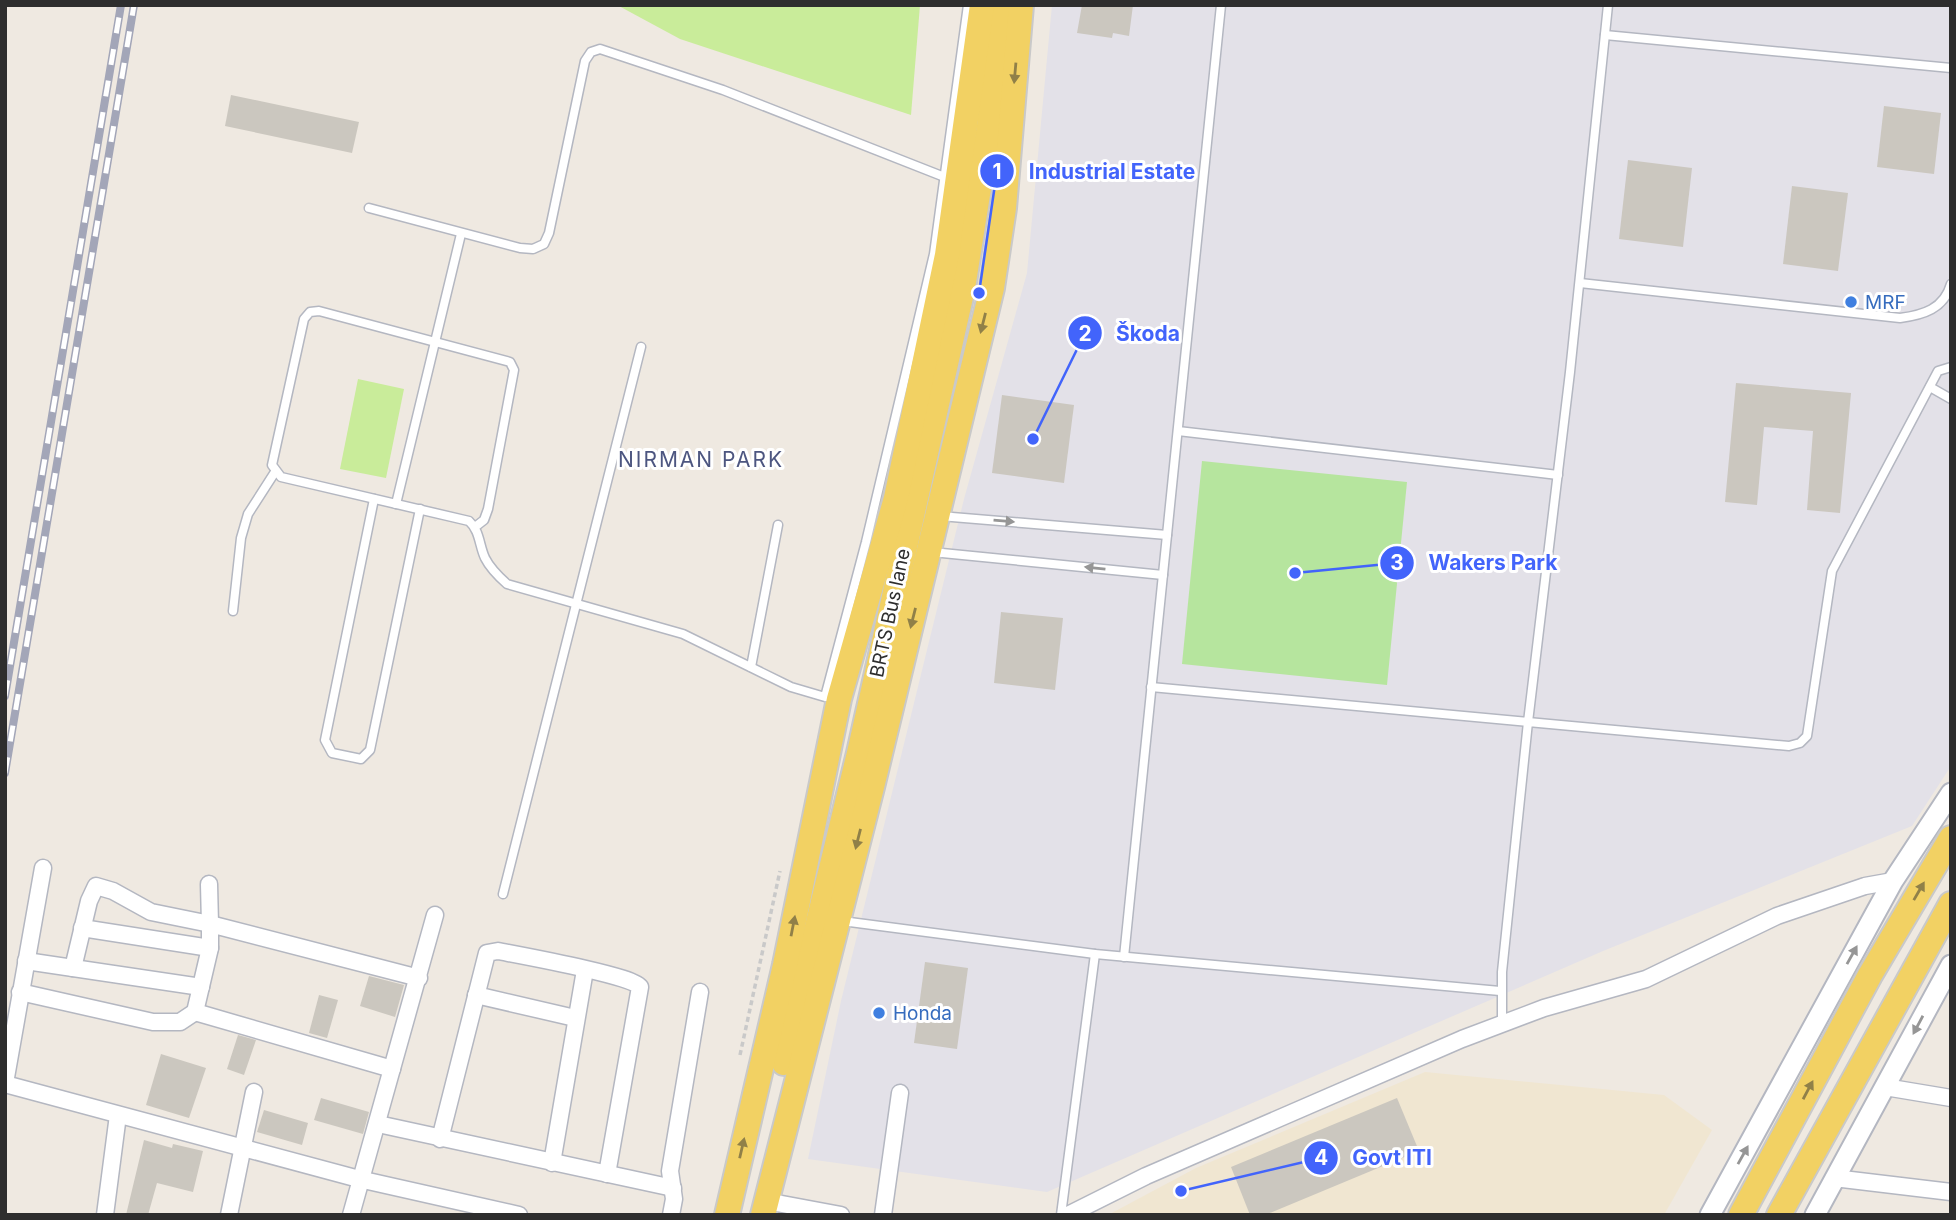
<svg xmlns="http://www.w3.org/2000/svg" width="1956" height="1220" font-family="Inter,sans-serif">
<rect width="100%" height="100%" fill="#efe9e1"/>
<!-- industrial -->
<path fill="#e3e1e8" d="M 1052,5 L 1951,5 L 1951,766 L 1912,826 L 1603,951 L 1047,1192 L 808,1159 L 841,1001 L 964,499 L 1027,273 Z"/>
<!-- education -->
<path fill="#f0e6d1" d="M 1425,1072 L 1664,1095 L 1712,1130 L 1664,1215 L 1108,1215 L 1196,1168 Z"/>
<!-- green -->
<path fill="#b6e59e" d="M 1202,461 L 1407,482 L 1387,685 L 1182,664 Z"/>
<!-- pitch -->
<g fill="#c9ec9a">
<path d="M 617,5 L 920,5 L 911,115 L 680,39 Z"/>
<path d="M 358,379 L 404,389 L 386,478 L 340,469 Z"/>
</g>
<!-- building -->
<g fill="#cbc7bf">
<path d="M 1082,5 L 1133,5 L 1129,36 L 1113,33 L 1112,38 L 1077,33 Z"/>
<path d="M 231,95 L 359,122 L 352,153 L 225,126 Z"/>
<path d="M 1884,106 L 1941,113 L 1934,174 L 1877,167 Z"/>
<path d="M 1628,160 L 1692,168 L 1683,247 L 1619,239 Z"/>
<path d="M 1792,186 L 1848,193 L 1838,271 L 1783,264 Z"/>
<path d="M 1736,383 L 1851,393 L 1840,513 L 1807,510 L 1813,431 L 1764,427 L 1757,505 L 1725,502 Z"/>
<path d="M 1002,395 L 1074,405 L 1064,483 L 992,473 Z"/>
<path d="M 1001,612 L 1063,618 L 1055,690 L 994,683 Z"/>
<path d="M 925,962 L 968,968 L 957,1049 L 914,1043 Z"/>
<path d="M 369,976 L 404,985 L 395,1017 L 360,1006 Z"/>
<path d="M 319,995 L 338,1000 L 327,1038 L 309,1033 Z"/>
<path d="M 238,1035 L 256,1040 L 244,1075 L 227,1069 Z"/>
<path d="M 161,1054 L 206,1068 L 189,1118 L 146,1105 Z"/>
<path d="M 321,1098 L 369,1112 L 363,1134 L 314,1120 Z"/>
<path d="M 1397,1098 L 1419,1151 L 1265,1215 L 1250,1215 L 1231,1167 Z"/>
<path d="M 264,1110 L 308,1123 L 302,1145 L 257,1132 Z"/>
<path d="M 144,1140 L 172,1148 L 173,1144 L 203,1151 L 193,1192 L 157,1183 L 148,1215 L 126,1215 Z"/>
</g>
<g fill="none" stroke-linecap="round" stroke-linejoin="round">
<defs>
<g id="service">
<path d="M 1605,35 L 1951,68"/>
<path d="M 369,208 L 520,248 L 533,249 L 544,244 L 549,233 L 585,61 L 591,52 L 600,49 L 723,90 L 947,178"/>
<path d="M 1580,283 L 1900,318 C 1923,315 1944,309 1951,284"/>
<path d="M 1930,387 L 1951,399"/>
<path d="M 1178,431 L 1558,475"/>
<path d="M 374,499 L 325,740 L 332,753 L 361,759 L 370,750 L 420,509"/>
<path d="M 396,504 L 461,234"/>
<path d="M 940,516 L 1167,535"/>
<path d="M 475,527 L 484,520 L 488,509 L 514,370 L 510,362 L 319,311 L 310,312 L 304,319 L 272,465 L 281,477 L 469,521 C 480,531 479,545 485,558 C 490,568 498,576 507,584 L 683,634 L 791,687 L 825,697 L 866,542 L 934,254 L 968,5"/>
<path d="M 932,552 L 1163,575"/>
<path d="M 233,611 L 241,538 L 248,514 L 275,472"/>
<path d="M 751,667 L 778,525"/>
<path d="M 1151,687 L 1528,722 L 1570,372 L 1608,5"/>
<path d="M 503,894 L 641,347"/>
<path d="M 842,921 L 1095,954 L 1500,991"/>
<path d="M 1124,957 L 1221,5"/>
<path d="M 1502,1023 L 1502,972 L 1528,722 L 1789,746 L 1800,743 L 1807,736 L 1832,571 L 1938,371 L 1951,367"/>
<path d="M 1061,1215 L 1095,954"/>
</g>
<g id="minor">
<path d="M 82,928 L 210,948"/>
<path d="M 26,961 L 201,987"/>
<path d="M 73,968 L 89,901 L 96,886 L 113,891 L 151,912 L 210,924 L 209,884"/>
<path d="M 20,992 L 153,1022 L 180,1022 L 195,1012 L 210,948 L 210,924 L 419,978"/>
<path d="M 476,995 L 575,1018"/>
<path d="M 195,1012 L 392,1069"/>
<path d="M 5,1083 L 43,868"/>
<path d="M 5,1084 L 359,1179 L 519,1215"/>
<path d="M 1885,1087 L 1951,1098"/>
<path d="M 378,1124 L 673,1188"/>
<path d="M 440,1139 L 487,953 L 498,951 C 518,955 635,976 640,987 L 607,1174"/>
<path d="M 552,1163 L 585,970"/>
<path d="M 1834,1178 L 1951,1192"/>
<path d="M 766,1201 L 841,1215"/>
<path d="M 105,1215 L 118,1115"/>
<path d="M 229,1215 L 254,1092"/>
<path d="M 351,1215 L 435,915"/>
<path d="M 671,1215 L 674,1199 L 670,1171 L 700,992"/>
<path d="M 883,1215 L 900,1093"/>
<path d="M 1068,1215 L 1146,1176 L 1462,1039 L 1544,1008 L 1646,979 L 1777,916 L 1865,886 L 1893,881"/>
</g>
<g id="tertiary">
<path d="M 1710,1215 L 1893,881 L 1951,793"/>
<path d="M 1815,1215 L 1951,965"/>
</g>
<g id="primary">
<path d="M 784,1063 L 859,753 L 963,288 L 989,126 L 1002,5"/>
<path d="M 727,1215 L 785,965 L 839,699 L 896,498 L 947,255 L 982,5"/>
<path d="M 763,1215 L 872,787 L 992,288 L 1004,208 L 1021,5"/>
<path d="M 1741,1215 L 1870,975 L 1951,838"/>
<path d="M 1779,1215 L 1951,904"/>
</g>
</defs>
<!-- service casing -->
<use href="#service" stroke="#b4b7c1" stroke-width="11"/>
<!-- minor casing -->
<use href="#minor" stroke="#b4b7c1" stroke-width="19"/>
<!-- tertiary casing -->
<use href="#tertiary" stroke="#b4b7c1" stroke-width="23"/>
<!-- primary casing -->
<use href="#primary" stroke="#c9c9c9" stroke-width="28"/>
<!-- path -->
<path stroke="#c9c9c9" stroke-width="3.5" stroke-dasharray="5 3.5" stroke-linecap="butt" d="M 740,1055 L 780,871"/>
<!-- service -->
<use href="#service" stroke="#fff" stroke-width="8"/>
<!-- minor -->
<use href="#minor" stroke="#fff" stroke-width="16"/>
<!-- tertiary -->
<use href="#tertiary" stroke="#fff" stroke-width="19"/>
<!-- primary -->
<use href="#primary" stroke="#f2d163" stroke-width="24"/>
<defs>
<g id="rail">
<path d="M 5,696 L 121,5"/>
<path d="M 5,773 L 134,5"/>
</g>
</defs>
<!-- rail casing -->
<use href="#rail" stroke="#a3a6b8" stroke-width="8"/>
<!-- rail -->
<use href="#rail" stroke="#fff" stroke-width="5" stroke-dasharray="16" stroke-linecap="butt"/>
</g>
<!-- one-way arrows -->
<defs><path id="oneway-solid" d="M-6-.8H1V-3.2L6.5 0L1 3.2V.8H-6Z" transform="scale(1.75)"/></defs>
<g fill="#908048">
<use href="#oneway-solid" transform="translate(1015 73) rotate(95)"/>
<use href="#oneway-solid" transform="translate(983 323) rotate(104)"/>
<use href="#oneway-solid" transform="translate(913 618) rotate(104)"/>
<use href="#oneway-solid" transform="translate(858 839) rotate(104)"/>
<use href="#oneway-solid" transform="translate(1919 891) rotate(-60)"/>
<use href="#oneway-solid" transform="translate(793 926) rotate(-79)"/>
<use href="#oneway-solid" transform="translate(1808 1090) rotate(-62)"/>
<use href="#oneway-solid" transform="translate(742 1148) rotate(-77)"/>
</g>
<g fill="#969696">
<use href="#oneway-solid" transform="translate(1004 521) rotate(5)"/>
<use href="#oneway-solid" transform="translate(1095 568) rotate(-174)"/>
<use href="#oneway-solid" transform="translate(1852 955) rotate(-61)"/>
<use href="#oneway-solid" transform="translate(1918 1025) rotate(118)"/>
<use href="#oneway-solid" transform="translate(1743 1155) rotate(-61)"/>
</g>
<!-- markers -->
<g fill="#3f7fe0" stroke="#fff" stroke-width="2.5">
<circle cx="1851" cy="302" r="7"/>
<circle cx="879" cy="1013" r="7"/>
</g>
<g text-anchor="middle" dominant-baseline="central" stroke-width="6" stroke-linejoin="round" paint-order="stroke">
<!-- shop labels -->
<g font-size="19" fill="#366cbe" stroke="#fff" text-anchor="start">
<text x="1865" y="302">MRF</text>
<text x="893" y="1013">Honda</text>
</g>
<!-- street labels -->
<g font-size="19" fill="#2e2e2e" stroke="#fff">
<text transform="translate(890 613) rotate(-78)">BRTS Bus lane</text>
</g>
<!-- neighbourhood labels -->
<g font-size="21" letter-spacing="2" fill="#4d5680" stroke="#fff">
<text x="701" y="459">NIRMAN PARK</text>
</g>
</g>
<!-- callouts -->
<path fill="none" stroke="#4264fb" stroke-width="2.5" d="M979 293L997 171M1033 439L1085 333M1295 573L1397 563M1181 1191L1321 1158"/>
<g fill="#4264fb" stroke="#fff" stroke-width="2.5">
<circle cx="979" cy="293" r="7"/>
<circle cx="1033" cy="439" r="7"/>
<circle cx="1295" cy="573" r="7"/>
<circle cx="1181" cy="1191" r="7"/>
<circle cx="997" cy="171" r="18"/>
<circle cx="1085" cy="333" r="18"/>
<circle cx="1397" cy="563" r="18"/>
<circle cx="1321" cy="1158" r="18"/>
</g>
<g font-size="21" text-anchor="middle" font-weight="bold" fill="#fff">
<text x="997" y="179">1</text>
<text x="1085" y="341">2</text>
<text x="1397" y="570">3</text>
<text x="1321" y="1165">4</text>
</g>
<g font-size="21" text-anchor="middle" font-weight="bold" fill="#4264fb" stroke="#fff" stroke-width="6" stroke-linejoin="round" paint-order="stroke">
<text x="1112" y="179">Industrial Estate</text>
<text x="1148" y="341">Škoda</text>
<text x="1493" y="570">Wakers Park</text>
<text x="1392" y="1165">Govt ITI</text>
</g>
<!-- border -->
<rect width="1956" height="1220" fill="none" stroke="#2e2e2e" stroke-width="14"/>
</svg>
